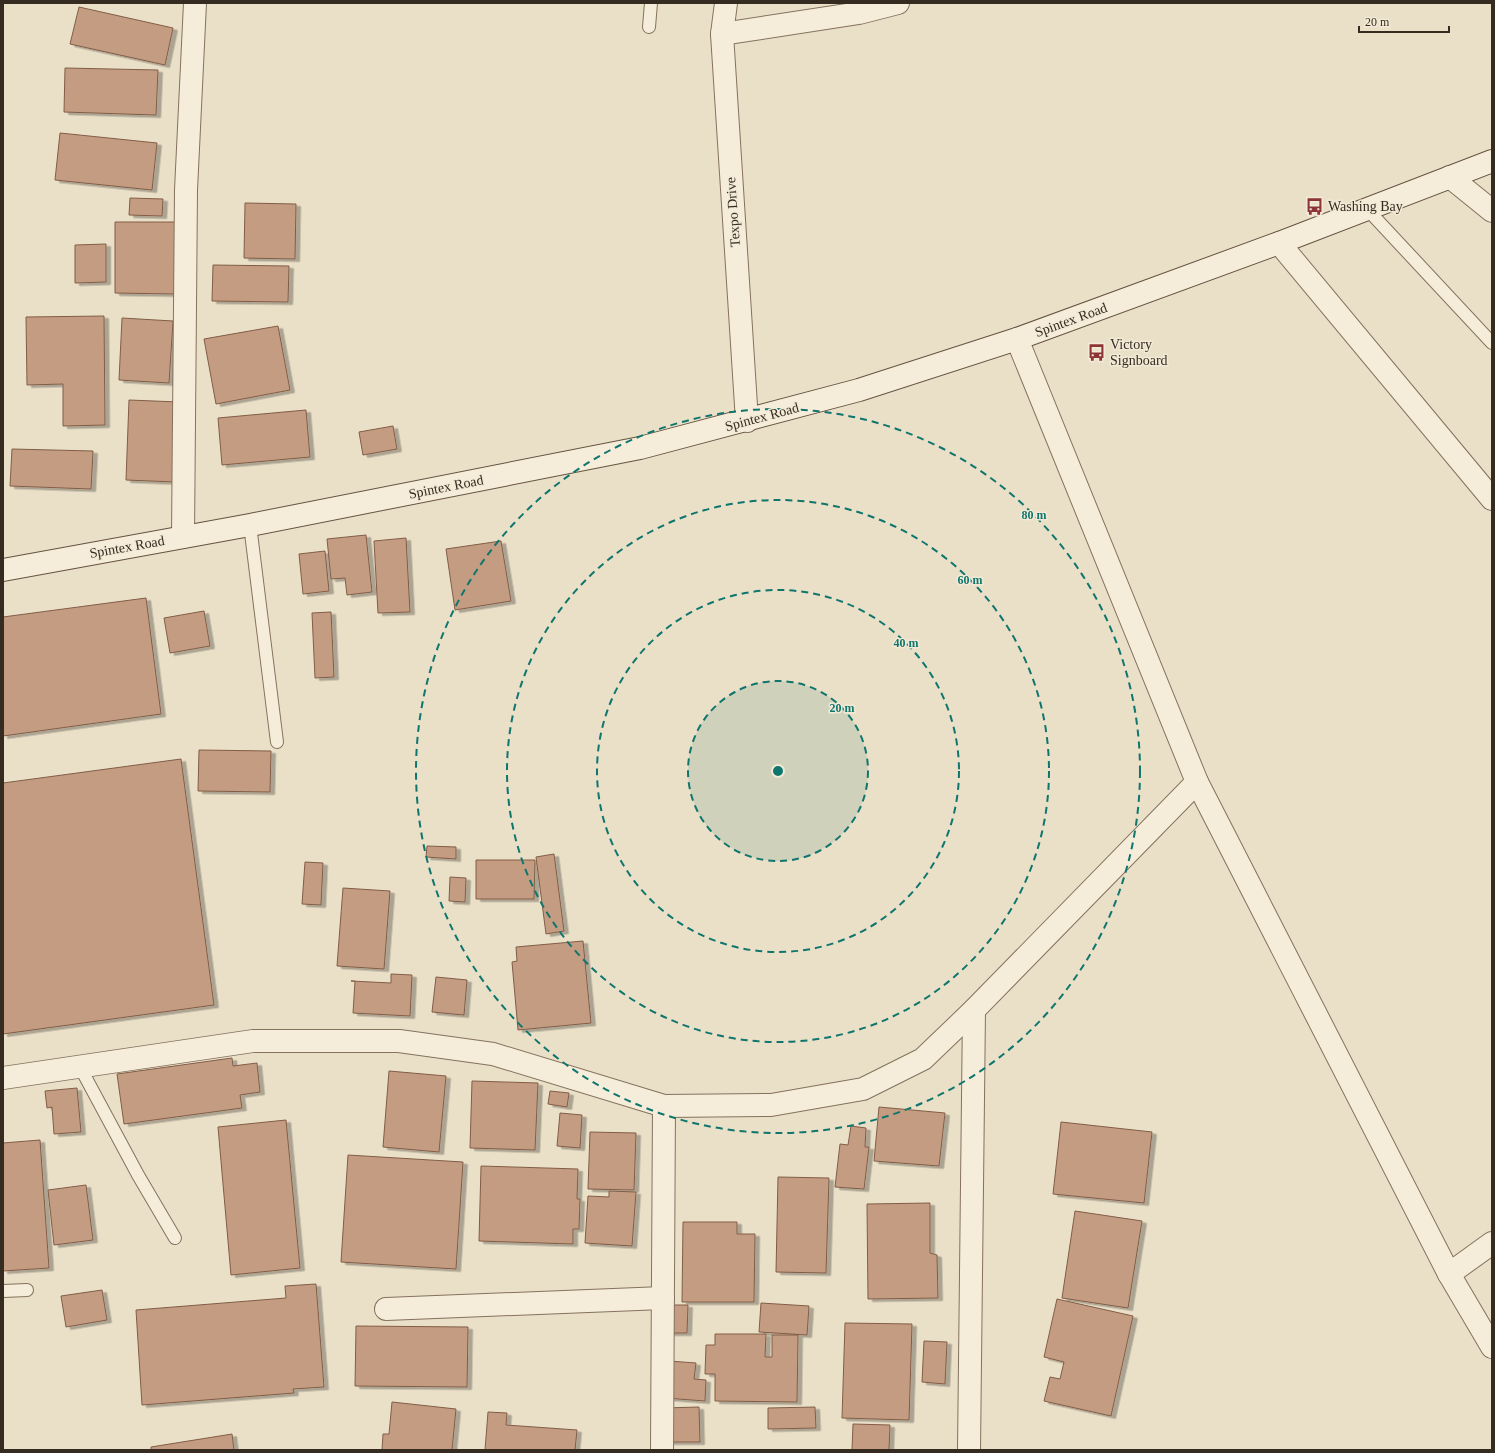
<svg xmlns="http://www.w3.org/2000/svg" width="1495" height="1453" font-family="Georgia,serif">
<defs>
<filter id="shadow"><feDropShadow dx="4.5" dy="2.5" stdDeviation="0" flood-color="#0004"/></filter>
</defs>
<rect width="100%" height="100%" fill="#eadfc7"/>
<!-- building -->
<g fill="#c49c81" stroke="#815d47" filter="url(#shadow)">
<path d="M 79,7 L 173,28 L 165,65 L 70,44 Z"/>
<path d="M 65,68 L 158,70 L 156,115 L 64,112 Z"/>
<path d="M 60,133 L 157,143 L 152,190 L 55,180 Z"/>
<path d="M 130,198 L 163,199 L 162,216 L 129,215 Z"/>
<path d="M 245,203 L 296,204 L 295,259 L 244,258 Z"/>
<path d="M 115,222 L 176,222 L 175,294 L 115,293 Z"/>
<path d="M 106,244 L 106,282 L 75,283 L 75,245 Z"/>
<path d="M 213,265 L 289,266 L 288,302 L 212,301 Z"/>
<path d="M 104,316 L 105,425 L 63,426 L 63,384 L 27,385 L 26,317 Z"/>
<path d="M 122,318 L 173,321 L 169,383 L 119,380 Z"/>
<path d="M 278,326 L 290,390 L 216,404 L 204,339 Z"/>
<path d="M 129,400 L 179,402 L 176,482 L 126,480 Z"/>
<path d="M 306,410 L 310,457 L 222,465 L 218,418 Z"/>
<path d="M 393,426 L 397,449 L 363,455 L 359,432 Z"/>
<path d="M 12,449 L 93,451 L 91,489 L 10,486 Z"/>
<path d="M 366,535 L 372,592 L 347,595 L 345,578 L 331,579 L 327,539 Z"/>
<path d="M 406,538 L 410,612 L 378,613 L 374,541 Z"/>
<path d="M 501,541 L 511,601 L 455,610 L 446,549 Z"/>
<path d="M 325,551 L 329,591 L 303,594 L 299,554 Z"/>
<path d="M 146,598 L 161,714 L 3,736 L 3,617 Z"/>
<path d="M 204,611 L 210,646 L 170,653 L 164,618 Z"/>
<path d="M 331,612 L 334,677 L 315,678 L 312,613 Z"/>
<path d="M 199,750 L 271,751 L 270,792 L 198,791 Z"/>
<path d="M 181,759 L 214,1005 L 3,1034 L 3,783 Z"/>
<path d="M 427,846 L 456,847 L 456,859 L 426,857 Z"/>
<path d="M 554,854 L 564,931 L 546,934 L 536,857 Z"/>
<path d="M 476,860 L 535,860 L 534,899 L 476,899 Z"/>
<path d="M 305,862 L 323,863 L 321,905 L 302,904 Z"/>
<path d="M 450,877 L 466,878 L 465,902 L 449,901 Z"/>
<path d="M 343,888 L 390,891 L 384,969 L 337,966 Z"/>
<path d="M 583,941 L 591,1023 L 518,1030 L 512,962 L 517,961 L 516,947 Z"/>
<path d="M 391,974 L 412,975 L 410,1016 L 353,1013 L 355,981 L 351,981 L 391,983 Z"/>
<path d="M 436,977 L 467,980 L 464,1015 L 432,1012 Z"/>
<path d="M 232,1058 L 233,1066 L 257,1063 L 260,1092 L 240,1095 L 242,1108 L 124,1124 L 117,1074 Z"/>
<path d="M 389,1071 L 446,1076 L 439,1152 L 383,1147 Z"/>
<path d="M 472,1081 L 538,1083 L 535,1150 L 470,1148 Z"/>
<path d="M 77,1088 L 81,1132 L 54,1134 L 52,1107 L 47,1108 L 45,1091 Z"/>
<path d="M 550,1091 L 569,1093 L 567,1107 L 548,1104 Z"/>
<path d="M 879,1107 L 945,1113 L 939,1166 L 874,1161 Z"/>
<path d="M 560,1113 L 582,1115 L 580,1148 L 557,1146 Z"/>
<path d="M 286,1120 L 300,1268 L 231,1275 L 218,1127 Z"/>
<path d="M 1061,1122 L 1152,1132 L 1144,1203 L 1053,1194 Z"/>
<path d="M 851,1126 L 866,1128 L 865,1147 L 869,1147 L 864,1189 L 835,1187 L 840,1144 L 848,1145 Z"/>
<path d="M 590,1132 L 636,1133 L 634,1190 L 588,1189 Z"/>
<path d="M 40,1140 L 49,1268 L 3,1271 L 3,1143 Z"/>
<path d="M 348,1155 L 463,1162 L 456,1269 L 341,1262 Z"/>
<path d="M 481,1166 L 578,1169 L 577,1199 L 580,1199 L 579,1229 L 573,1229 L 573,1244 L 479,1241 Z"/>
<path d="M 778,1177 L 829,1178 L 826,1273 L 776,1272 Z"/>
<path d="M 86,1185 L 93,1240 L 54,1245 L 48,1190 Z"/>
<path d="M 609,1191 L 636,1192 L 632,1246 L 585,1243 L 588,1196 L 609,1197 Z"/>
<path d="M 930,1203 L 930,1253 L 937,1255 L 938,1298 L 868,1299 L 867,1204 Z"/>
<path d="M 1075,1211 L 1142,1221 L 1128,1308 L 1062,1298 Z"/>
<path d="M 683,1222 L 737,1222 L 737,1234 L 755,1234 L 754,1302 L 682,1302 Z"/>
<path d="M 316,1284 L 324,1387 L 293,1389 L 294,1393 L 142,1405 L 136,1310 L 286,1298 L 285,1286 Z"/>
<path d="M 102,1290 L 107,1320 L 66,1327 L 61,1296 Z"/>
<path d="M 1057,1299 L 1133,1316 L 1111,1416 L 1044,1401 L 1050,1377 L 1060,1379 L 1064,1362 L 1044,1357 Z"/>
<path d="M 761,1303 L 809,1306 L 807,1335 L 759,1332 Z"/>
<path d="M 665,1305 L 688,1305 L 687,1333 L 664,1333 Z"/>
<path d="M 845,1323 L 912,1324 L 909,1420 L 842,1418 Z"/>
<path d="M 356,1326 L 468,1327 L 467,1387 L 355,1386 Z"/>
<path d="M 715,1334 L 766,1334 L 765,1357 L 772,1357 L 772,1335 L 798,1335 L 797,1402 L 715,1401 L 715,1374 L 705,1374 L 706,1345 L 715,1345 Z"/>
<path d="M 924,1341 L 947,1342 L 945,1384 L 922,1382 Z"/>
<path d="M 669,1361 L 696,1363 L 694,1379 L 706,1380 L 705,1401 L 665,1398 Z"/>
<path d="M 392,1402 L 456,1409 L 452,1450 L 382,1450 L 383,1434 L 389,1434 Z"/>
<path d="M 699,1407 L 700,1442 L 665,1442 L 664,1408 Z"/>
<path d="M 815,1407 L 816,1428 L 768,1429 L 768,1408 Z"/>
<path d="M 488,1412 L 507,1413 L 506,1425 L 577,1430 L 575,1450 L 485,1450 Z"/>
<path d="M 853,1424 L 890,1425 L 889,1450 L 852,1450 Z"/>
<path d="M 232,1434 L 234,1450 L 151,1450 L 151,1447 Z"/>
</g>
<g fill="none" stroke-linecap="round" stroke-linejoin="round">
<defs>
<g id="service">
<path d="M 649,27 L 651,3"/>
<path d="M 1367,209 L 1492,343"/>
<path d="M 250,525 L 277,742"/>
<path d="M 80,1067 L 138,1175 L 175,1238"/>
<path d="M 3,1291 L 27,1290"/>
</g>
<g id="minor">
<path d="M 726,3 L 722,34 L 747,421"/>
<path d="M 722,34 L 859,13 L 898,3"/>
<path d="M 1450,177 L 1492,211"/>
<path d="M 1279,243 L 1492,499"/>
<path d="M 1017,339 L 1197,782 L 1449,1274 L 1492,1347"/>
<path d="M 183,537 L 186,190 L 195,3"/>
<path d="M 3,1078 L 253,1041 L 399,1041 L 493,1054 L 664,1106 L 771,1105 L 863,1089 L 923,1059 L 974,1010 L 1197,782"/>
<path d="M 1449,1274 L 1492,1243"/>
<path d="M 386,1309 L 663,1298"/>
<path d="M 662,1450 L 664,1106"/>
<path d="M 969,1450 L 974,1010"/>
</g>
<path id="secondary" d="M 3,570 L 250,525 L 640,448 L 859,390 L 1017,339 L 1279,243 L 1492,161"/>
</defs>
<!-- service casing -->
<use href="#service" stroke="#84725e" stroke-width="14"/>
<!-- minor casing -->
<use href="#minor" stroke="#84725e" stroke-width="24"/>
<!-- secondary casing -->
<use href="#secondary" stroke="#665341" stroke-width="24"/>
<!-- service -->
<use href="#service" stroke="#f5edda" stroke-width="12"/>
<!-- minor -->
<use href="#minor" stroke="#f5edda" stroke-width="22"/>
<!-- secondary -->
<use href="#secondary" stroke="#f5edda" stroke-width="22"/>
</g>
<!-- distance rings -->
<circle cx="778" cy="771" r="90" fill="#0f766e" fill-opacity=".12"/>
<g fill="none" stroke="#0f766e" stroke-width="2" stroke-dasharray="7 5">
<circle cx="778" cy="771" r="90"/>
<circle cx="778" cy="771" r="181"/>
<circle cx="778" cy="771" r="271"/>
<circle cx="778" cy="771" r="362"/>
</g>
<!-- icons -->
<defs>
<symbol id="bus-bare" viewBox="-9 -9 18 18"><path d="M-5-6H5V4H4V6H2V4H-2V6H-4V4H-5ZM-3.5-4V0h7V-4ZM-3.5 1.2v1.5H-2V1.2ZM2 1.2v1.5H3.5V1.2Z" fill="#8d3436" stroke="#f2ead6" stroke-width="2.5" paint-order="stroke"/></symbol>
</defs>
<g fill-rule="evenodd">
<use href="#bus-bare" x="1302" y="194" width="25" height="25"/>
<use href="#bus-bare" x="1084" y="340" width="25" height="25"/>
</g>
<g text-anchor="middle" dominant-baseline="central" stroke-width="3" stroke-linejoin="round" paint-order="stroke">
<!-- poi labels -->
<g font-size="14" fill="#362b20" stroke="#f2ead6" text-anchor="start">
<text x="1328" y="206">Washing Bay</text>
<text x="1110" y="344">Victory<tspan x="1110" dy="16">Signboard</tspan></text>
</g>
<!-- street labels -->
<g font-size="14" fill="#362b20" stroke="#f2ead6">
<text transform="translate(733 212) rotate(-94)">Texpo Drive</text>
<text transform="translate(1071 320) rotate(-20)">Spintex Road</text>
<text transform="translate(762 417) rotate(-15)">Spintex Road</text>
<text transform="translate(446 487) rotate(-11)">Spintex Road</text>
<text transform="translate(127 547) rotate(-10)">Spintex Road</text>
</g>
</g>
<circle cx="778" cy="771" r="6" fill="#0f766e" stroke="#f2ead6" stroke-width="2"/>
<g font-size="12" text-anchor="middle" font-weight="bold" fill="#0f766e" stroke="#f2ead6" stroke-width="3" stroke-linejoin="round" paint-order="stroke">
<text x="1034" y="519">80 m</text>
<text x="970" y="584">60 m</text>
<text x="906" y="647">40 m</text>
<text x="842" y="712">20 m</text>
</g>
<!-- border -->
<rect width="1495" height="1453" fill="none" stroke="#362b20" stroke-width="8"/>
<!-- scale -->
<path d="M1359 26v6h90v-6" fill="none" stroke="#362b20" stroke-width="2"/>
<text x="1365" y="26" font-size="12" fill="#362b20" stroke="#f2ead6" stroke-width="3" paint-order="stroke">20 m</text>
</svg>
